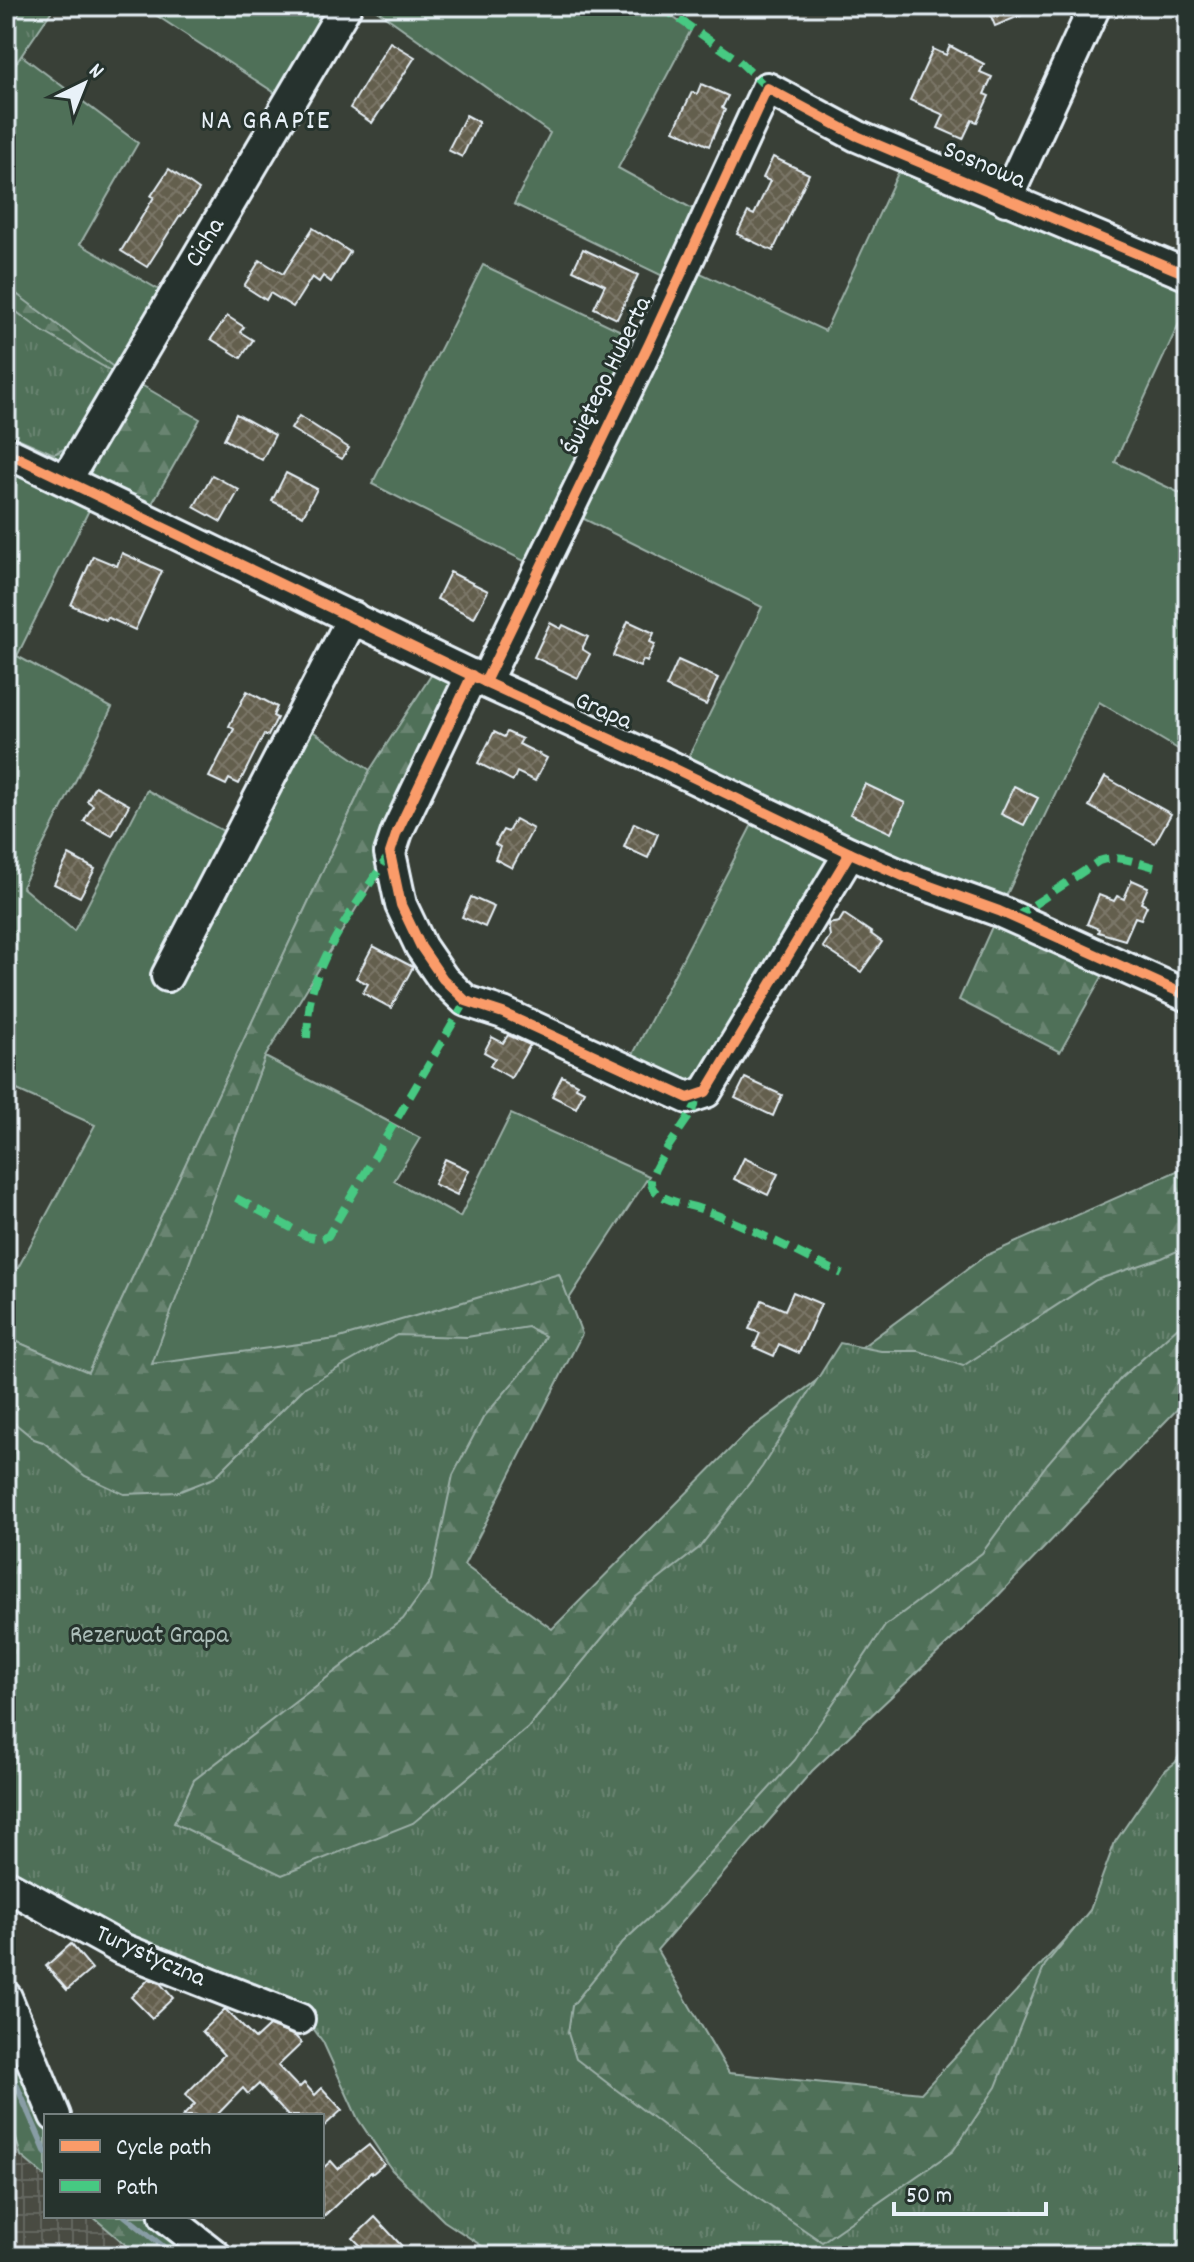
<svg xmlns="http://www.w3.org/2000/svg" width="1194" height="2262" font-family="Dekko,sans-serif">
<defs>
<pattern id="industrial-grid" width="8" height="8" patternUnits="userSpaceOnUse" patternTransform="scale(2)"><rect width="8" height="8" fill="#494c42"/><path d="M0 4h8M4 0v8" fill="none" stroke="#63665e"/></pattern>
<pattern id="forest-firs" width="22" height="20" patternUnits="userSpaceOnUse" patternTransform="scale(2)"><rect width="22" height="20" fill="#506f58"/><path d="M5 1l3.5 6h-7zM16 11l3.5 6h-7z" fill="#698471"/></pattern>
<pattern id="park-tufts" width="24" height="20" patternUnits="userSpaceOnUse" patternTransform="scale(2)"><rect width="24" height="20" fill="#506f58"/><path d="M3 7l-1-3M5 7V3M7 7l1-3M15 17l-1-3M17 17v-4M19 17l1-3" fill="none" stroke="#698471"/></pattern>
<pattern id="building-cross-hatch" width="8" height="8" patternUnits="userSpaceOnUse" patternTransform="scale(2)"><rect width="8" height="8" fill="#645e4d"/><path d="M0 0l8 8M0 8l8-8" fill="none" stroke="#7a7667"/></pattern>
</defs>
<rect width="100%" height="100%" fill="#394037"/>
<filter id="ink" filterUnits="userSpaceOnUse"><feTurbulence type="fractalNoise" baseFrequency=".0125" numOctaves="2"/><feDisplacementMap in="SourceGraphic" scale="16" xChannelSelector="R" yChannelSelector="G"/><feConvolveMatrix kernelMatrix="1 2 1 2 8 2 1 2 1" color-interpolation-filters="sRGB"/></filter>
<g filter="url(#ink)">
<!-- industrial -->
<path fill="url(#industrial-grid)" d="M 6,2105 L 21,2156 L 46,2177 L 46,2216 L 92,2216 L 139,2256 L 6,2256 Z"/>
<!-- grass -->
<g fill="#506f58" stroke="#9cb0a8" stroke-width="2">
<path d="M 142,6 L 311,6 L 338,19 L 289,102 Z"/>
<path d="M 371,6 L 657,6 L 691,30 L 618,168 L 702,214 L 671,280 L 514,204 L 550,133 Z"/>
<path d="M 21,55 L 138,143 L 80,244 L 173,298 L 116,374 L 6,304 L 6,78 Z"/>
<path d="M 904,160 L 1188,279 L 1188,304 L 1115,462 L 1188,497 L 1188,755 L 1099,702 L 999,911 L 684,766 L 762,607 L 574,514 L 692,269 L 825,331 Z"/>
<path d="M 483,265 L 642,341 L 536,567 L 372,484 Z"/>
<path d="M 8,467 L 91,506 L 17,656 L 112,708 L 22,887 L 74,931 L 147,790 L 238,839 L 299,722 L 370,770 L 88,1373 L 6,1337 L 6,1290 L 95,1125 L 6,1085 L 6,471 Z"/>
<path d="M 758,813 L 842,855 L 697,1083 L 687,1088 L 628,1064 Z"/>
<path d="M 265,1057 L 420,1138 L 394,1181 L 460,1217 L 511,1114 L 649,1176 L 545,1336 L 151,1364 Z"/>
</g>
<!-- forest -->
<g fill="url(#forest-firs)" stroke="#9cb0a8" stroke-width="2">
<path d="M 6,286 L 124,375 L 200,419 L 149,509 L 6,439 Z"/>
<path d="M 441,660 L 472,675 L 390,853 L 265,1057 L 152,1364 L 336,1339 L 559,1274 L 582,1334 L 464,1565 L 552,1629 L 747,1432 L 985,1256 L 1188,1166 L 1188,1398 L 994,1600 L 812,1771 L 657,1950 L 729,2073 L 921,2093 L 1094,1908 L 1188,1740 L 1188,2256 L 520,2256 L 303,2009 L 6,1884 L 6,1337 L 88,1372 L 370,770 Z"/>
<path d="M 999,911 L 1111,961 L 1060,1052 L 959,1000 Z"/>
<path d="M 6,1997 L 46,2116 L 46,2177 L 21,2156 L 6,2105 Z"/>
<path d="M 92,2216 L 165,2216 L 216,2256 L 139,2256 Z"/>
</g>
<!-- park -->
<g fill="url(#park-tufts)" stroke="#9cb0a8" stroke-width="2">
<path d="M 6,6 L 55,6 L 6,78 Z"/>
<path d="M 6,304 L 42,331 L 116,374 L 66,448 L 54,454 L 6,433 Z"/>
<path d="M 1188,1246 L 1188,1318 L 1121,1378 L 1047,1464 L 982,1553 L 885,1626 L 795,1760 L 665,1903 L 623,1942 L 572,2006 L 568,2033 L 576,2059 L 758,2198 L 822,2242 L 953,2151 L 996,2087 L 1045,1965 L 1090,1910 L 1115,1842 L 1163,1772 L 1188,1753 L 1188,2256 L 492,2256 L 485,2248 L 444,2221 L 392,2170 L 358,2119 L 323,2042 L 295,2003 L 71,1918 L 6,1877 L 6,1416 L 34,1439 L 43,1442 L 85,1476 L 124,1494 L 178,1492 L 214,1478 L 305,1387 L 397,1335 L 467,1337 L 528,1327 L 545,1336 L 534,1358 L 483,1418 L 453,1475 L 431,1580 L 403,1619 L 194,1780 L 174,1823 L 282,1875 L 413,1823 L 528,1728 L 636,1597 L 699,1548 L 762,1467 L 840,1343 L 881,1351 L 919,1351 L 963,1366 L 1096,1280 L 1162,1258 Z"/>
</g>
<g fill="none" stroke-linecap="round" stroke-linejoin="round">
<!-- stream -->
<g stroke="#889da5" stroke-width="6">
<path d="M 6,2061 L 46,2153"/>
<path d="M 125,2216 L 175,2256"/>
</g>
</g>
<!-- building -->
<g fill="url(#building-cross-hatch)" stroke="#e8f1f8" stroke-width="2">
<path d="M 987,6 L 1044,6 L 995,26 Z"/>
<path d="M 390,42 L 415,57 L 372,123 L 350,108 Z"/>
<path d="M 950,46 L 984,64 L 980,72 L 992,77 L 984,94 L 989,96 L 977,122 L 972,120 L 963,139 L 938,128 L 944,115 L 910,100 L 933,49 L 946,55 Z"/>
<path d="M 701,84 L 728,96 L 722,108 L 725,110 L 709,146 L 674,130 L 692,92 L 697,94 Z"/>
<path d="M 466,115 L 479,122 L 462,157 L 448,150 Z"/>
<path d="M 773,157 L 809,174 L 773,251 L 737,234 L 748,212 L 754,215 L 770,181 L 763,178 Z"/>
<path d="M 169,169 L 199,190 L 181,216 L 180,215 L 147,267 L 121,251 L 154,197 L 151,196 Z"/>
<path d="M 313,228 L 350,252 L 331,282 L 323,276 L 319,282 L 312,277 L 293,307 L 270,293 L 266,300 L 244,286 L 260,260 L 283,274 Z"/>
<path d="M 583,249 L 638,275 L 617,319 L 594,308 L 605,285 L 573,270 Z"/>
<path d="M 227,316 L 244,327 L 240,332 L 253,340 L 241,358 L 211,339 Z"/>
<path d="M 236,414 L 275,435 L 262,460 L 224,439 Z"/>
<path d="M 299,416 L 349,448 L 342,459 L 291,429 Z"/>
<path d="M 286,473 L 317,489 L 303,516 L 272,501 Z"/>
<path d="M 212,475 L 239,490 L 221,522 L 194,507 Z"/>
<path d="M 122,553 L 162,571 L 135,630 L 107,617 L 105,620 L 71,605 L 93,556 L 117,566 Z"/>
<path d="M 450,572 L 488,591 L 474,618 L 437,599 Z"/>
<path d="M 628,621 L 654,633 L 650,642 L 655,644 L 647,662 L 643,660 L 640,667 L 613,656 Z"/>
<path d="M 550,623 L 561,629 L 563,625 L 588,637 L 582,649 L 590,654 L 578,678 L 534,657 Z"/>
<path d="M 678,660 L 718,678 L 706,705 L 666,687 Z"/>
<path d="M 247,691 L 277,707 L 273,716 L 277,718 L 268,736 L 264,734 L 239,784 L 229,779 L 226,785 L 209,777 L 234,729 L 229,726 Z"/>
<path d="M 494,732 L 504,737 L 507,732 L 522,739 L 519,744 L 547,758 L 535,781 L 517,772 L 513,781 L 478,763 Z"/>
<path d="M 1105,777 L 1171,814 L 1155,843 L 1089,806 Z"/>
<path d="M 865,784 L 905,803 L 891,833 L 850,814 Z"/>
<path d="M 95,786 L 129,805 L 112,836 L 84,821 L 93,805 L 87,801 Z"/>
<path d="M 1014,786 L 1038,798 L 1024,825 L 1001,814 Z"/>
<path d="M 515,819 L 533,829 L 512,868 L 495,859 L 500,847 L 495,844 L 503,830 L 508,832 Z"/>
<path d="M 634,823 L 658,834 L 648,858 L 624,847 Z"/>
<path d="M 69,855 L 95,869 L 80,897 L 54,884 Z"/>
<path d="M 1132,880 L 1148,887 L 1141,903 L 1147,906 L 1141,919 L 1135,917 L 1125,940 L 1098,932 L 1099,929 L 1087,924 L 1099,895 L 1114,901 L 1117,896 L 1124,899 Z"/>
<path d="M 471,897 L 494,907 L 485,927 L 462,917 Z"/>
<path d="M 844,914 L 872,933 L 871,934 L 882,942 L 861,972 L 823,947 L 830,936 L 828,924 L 839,922 Z"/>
<path d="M 373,946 L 413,967 L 391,1008 L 363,993 L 368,984 L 356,978 Z"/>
<path d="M 508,1035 L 530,1045 L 511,1078 L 490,1066 L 495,1058 L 484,1052 L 492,1037 L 503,1043 Z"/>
<path d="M 562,1076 L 577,1084 L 576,1087 L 584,1091 L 576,1108 L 552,1096 Z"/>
<path d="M 745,1078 L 782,1095 L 773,1116 L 735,1098 Z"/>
<path d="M 744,1158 L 778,1174 L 768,1195 L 734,1179 Z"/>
<path d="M 445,1159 L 469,1170 L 457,1195 L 434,1184 Z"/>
<path d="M 793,1292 L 821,1304 L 799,1353 L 779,1344 L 774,1356 L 754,1347 L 760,1333 L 749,1329 L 762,1300 L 785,1310 Z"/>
<path d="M 71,1944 L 92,1969 L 67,1990 L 46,1966 Z"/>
<path d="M 149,1979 L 160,1983 L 173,1998 L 152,2018 L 131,1997 Z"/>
<path d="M 225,2009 L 255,2039 L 269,2026 L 295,2036 L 302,2043 L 278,2066 L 299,2088 L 304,2083 L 315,2095 L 322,2088 L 342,2110 L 322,2128 L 322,2116 L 288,2116 L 259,2084 L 248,2094 L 243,2088 L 216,2116 L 183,2116 L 195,2104 L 185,2095 L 224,2055 L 202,2031 Z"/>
<path d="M 369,2145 L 384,2164 L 372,2174 L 371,2172 L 322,2218 L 322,2169 L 331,2161 L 338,2169 Z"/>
<path d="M 375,2217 L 411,2256 L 371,2256 L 353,2238 Z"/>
</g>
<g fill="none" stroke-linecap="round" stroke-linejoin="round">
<defs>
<g id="minor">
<path d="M 1006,200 L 1095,6"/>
<path d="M 6,452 L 485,682 L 663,763 L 850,853 L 905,877 L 999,911 L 1188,996"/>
<path d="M 66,480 L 346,6"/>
<path d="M 472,675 L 397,832 L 390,853 L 401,905 L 421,947 L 443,979 L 466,1001 L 503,1013 L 688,1098 L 706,1092 L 850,853"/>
<path d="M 485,682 L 649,344 L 767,88 L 857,136 L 1188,275"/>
<path d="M 167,976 L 353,617"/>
<path d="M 6,1885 L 122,1949 L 299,2019"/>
<path d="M 6,1997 L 55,2116"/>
<path d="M 165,2216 L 216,2256"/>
</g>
</defs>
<!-- minor casing -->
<use href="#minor" stroke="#e8f1f8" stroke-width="36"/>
<!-- minor -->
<use href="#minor" stroke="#26332d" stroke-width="30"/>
<!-- quiet -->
<g stroke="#46c982" stroke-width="8" stroke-dasharray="16 8" stroke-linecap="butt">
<path d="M 660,6 L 738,60 L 767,88"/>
<path d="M 1014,918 L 1099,861 C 1118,854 1135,862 1154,867"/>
<path d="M 307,1038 C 308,1017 309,996 317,977 C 333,933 365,893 390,853"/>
<path d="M 696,1095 L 695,1106 L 692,1112 C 684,1125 651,1168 651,1181 C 650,1200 688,1204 701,1209 C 749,1226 795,1252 842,1274"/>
<path d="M 236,1198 L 306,1236 L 320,1239 L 328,1236 L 466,1001"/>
</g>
<defs>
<g id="cycleway">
<path d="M 6,452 L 485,682 L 663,763 L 850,853 L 905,877 L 999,911 L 1188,996"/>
<path d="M 472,675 L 397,832 L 390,853 L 401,905 L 421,947 L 443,979 L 466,1001 L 503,1013 L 688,1098 L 706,1092 L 850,853"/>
<path d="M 485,682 L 649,344 L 767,88 L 857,136 L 1188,275"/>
</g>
</defs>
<!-- cycleway casing -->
<use href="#cycleway" stroke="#26332d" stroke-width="15"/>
<!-- cycleway -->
<use href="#cycleway" stroke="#fa9b69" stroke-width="10"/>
</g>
</g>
<g text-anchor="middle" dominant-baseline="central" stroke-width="6" stroke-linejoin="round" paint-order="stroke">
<!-- street labels -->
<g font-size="26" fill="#e8f1f8" stroke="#26332d">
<text transform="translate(984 166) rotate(23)">Sosnowa</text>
<text transform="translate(206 243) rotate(-59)">Cicha</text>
<text transform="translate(608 376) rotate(-64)">Świętego Huberta</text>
<text transform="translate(603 712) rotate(24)">Grapa</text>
<text transform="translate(150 1957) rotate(24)">Turystyczna</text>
</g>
<!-- park labels -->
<g font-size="26" fill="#abbdb8" stroke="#26332d">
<text x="149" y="1636">Rezerwat Grapa</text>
</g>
<!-- neighbourhood labels -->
<g font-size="28" letter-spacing="2" fill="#e8f1f8" stroke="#26332d">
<text x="266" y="123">NA GRAPIE</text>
</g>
</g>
<!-- margin -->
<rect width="1194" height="2262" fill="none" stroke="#26332d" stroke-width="32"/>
<rect x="16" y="16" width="1162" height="2230" fill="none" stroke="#e8f1f8" stroke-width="3" filter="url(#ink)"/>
<!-- legend -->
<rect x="44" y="2114" width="280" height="104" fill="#26332d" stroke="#747f7e" stroke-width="2"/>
<rect x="60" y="2140" width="40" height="12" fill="#fa9b69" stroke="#747f7e" stroke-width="2"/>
<text x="116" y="2154" font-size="24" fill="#e8f1f8">Cycle path</text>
<rect x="60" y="2180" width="40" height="12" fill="#46c982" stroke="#747f7e" stroke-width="2"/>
<text x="116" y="2194" font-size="24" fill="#e8f1f8">Path</text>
<!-- north arrow -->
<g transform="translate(84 84) rotate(43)" stroke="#26332d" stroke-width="6" paint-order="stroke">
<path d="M0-6L14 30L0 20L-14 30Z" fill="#e8f1f8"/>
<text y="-12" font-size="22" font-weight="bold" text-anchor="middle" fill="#e8f1f8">N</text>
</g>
<!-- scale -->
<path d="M894 2202v12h152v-12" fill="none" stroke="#e8f1f8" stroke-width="4"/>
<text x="906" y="2202" font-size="24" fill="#e8f1f8" stroke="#26332d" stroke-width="6" paint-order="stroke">50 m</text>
</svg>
